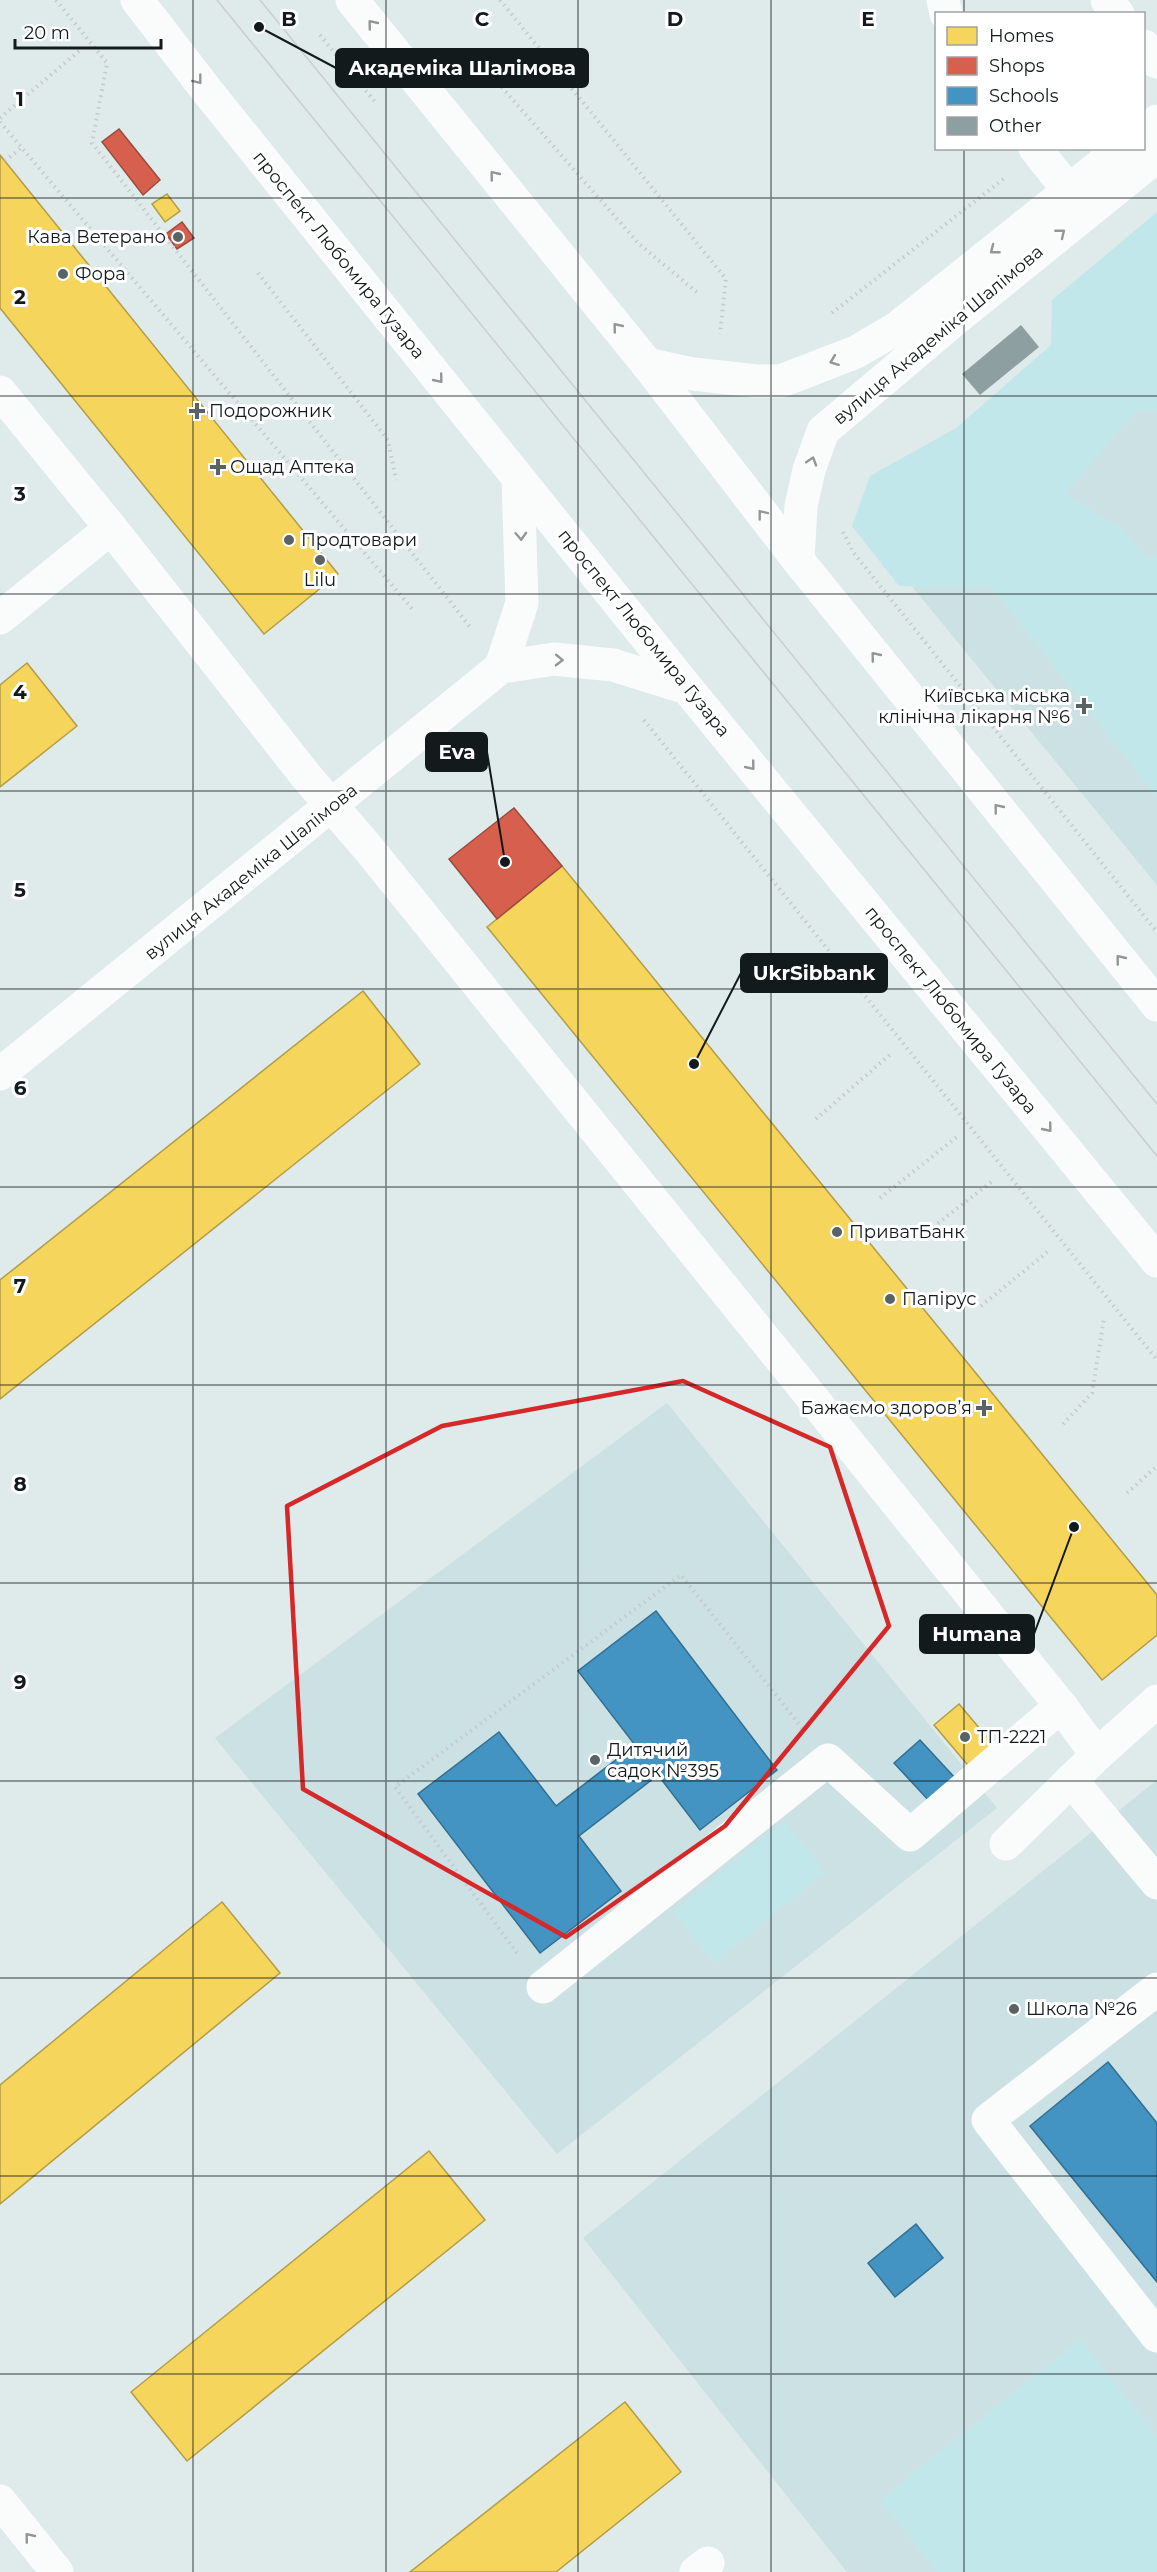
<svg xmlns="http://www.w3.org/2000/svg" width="1157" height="2572" font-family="Montserrat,sans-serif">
<rect width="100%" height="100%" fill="#dfeaeb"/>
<!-- built -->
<g fill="#cbe1e4">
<path d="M 1157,280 L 1157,885 L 864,528 Z"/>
<path d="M 667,1403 L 997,1808 L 557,2154 L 215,1738 Z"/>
<path d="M 1157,1780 L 1157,2572 L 847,2572 L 583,2238 Z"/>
</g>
<!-- green -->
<g fill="#c2e7ea">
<path d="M 1157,212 L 1157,411 L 1135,412 L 1065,494 L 1124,530 L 1144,556 L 1157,557 L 1157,797 L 991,587 L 899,586 L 852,526 L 870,476 L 956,428 L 1051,345 L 1052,300 Z"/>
<path d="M 784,1821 L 825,1872 L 714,1963 L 672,1912 Z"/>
<path d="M 1080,2339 L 1157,2436 L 1157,2572 L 937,2572 L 880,2500 Z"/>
</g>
<!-- homes -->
<g fill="#f6d55c" stroke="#b29d48" stroke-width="1.5">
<path d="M 0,155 L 338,574 L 264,634 L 0,308 Z"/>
<path d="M 167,194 L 180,211 L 165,222 L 152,204 Z"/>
<path d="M 27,663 L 77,726 L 0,787 L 0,685 Z"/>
<path d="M 562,866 L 1157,1595 L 1157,1635 L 1102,1680 L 487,927 Z"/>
<path d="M 363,991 L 420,1064 L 0,1399 L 0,1280 Z"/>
<path d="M 959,1704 L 997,1749 L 972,1770 L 934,1725 Z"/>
<path d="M 222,1902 L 280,1973 L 0,2204 L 0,2085 Z"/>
<path d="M 429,2151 L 485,2220 L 187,2461 L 131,2392 Z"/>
<path d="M 625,2402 L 681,2472 L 556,2572 L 410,2572 Z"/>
</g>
<!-- shops -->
<g fill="#d6604d" stroke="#9b4b3e" stroke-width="1.5">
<path d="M 119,129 L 160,180 L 143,195 L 102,142 Z"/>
<path d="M 182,222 L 194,238 L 177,249 L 166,234 Z"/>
<path d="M 514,808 L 562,866 L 497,919 L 449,859 Z"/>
</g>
<!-- schools -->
<g fill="#4393c3" stroke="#346f91" stroke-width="1.5">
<path d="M 656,1611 L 777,1770 L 700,1830 L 658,1775 L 579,1836 L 621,1891 L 540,1953 L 418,1794 L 499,1732 L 556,1806 L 635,1745 L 578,1671 Z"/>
<path d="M 920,1740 L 957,1780 L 931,1803 L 894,1763 Z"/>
<path d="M 1108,2062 L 1157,2123 L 1157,2282 L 1030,2126 Z"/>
<path d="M 916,2224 L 943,2258 L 895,2297 L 868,2263 Z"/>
</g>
<!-- building -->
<path fill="#8d9fa1" d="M 1021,325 L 1039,347 L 980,395 L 962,374 Z"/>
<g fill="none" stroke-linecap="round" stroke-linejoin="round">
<!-- path -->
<g stroke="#c6caca" stroke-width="4" stroke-dasharray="1.5 4.5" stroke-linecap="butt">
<path d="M 56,0 L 107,63 L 92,143 L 470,627"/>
<path d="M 500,0 L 726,279 L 720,334"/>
<path d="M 320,35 L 375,102"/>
<path d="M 492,53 L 499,84 L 639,244 L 699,294"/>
<path d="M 0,118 L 79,51"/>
<path d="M 0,122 L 413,610"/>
<path d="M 5,161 L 21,148"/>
<path d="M 258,273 L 388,440 L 396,480"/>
<path d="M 832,313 L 1006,177"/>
<path d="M 843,532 L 853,552 L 1157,932"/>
<path d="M 644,720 L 1157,1360"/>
<path d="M 816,1119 L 893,1052"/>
<path d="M 880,1198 L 958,1136"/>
<path d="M 933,1227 L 994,1180"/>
<path d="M 981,1306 L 1050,1250"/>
<path d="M 1063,1424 L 1092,1393 L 1104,1319"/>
<path d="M 1127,1493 L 1157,1466"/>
<path d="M 517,1953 L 395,1787 L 681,1575 L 802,1728"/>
</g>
<!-- minor -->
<g stroke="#fafcfc" stroke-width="33">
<path d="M 943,0 L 946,14"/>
<path d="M 1107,0 L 1118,14"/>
<path d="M 1144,46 L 1157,62"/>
<path d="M 1144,131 L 1157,121"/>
<path d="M 1035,148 L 1069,191"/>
<path d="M 647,364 L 693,374 L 756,381 L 781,381 L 856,352 L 897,328 L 1122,148"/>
<path d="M 0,392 L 111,528 L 306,776 L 368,848 L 1061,1706 L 1097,1755"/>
<path d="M 798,560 L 801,506 L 809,470 L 823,431 L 958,317 L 1157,156"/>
<path d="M 0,618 L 111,528"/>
<path d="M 501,667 L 522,603 L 518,478"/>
<path d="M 0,1074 L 501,667 L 554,659 L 613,665 L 687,688"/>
<path d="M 1071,1780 L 1157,1883"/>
<path d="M 1006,1844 L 1097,1755 L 1157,1701"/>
<path d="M 543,1987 L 828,1760 L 910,1835 L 1061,1706"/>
<path d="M 1157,1989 L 988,2120 L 1157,2336"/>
<path d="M 0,2501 L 57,2572"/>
<path d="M 696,2572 L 708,2563"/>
</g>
<!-- major -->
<g stroke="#fafcfc" stroke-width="33">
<path d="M 137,0 L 208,92 L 687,688 L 1157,1261"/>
<path d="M 352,0 L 647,364 L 798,560 L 1157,1005"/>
</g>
<!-- tram -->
<g stroke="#cbcece" stroke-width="1.5">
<path d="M 217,0 L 1157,1156"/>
<path d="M 260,0 L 1157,1104"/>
</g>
</g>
<!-- one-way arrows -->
<defs><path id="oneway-chevron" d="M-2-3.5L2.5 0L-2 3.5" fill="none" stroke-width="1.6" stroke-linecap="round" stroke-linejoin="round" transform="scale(1.5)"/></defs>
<g stroke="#929697">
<use href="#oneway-chevron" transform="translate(372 24) rotate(-129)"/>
<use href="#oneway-chevron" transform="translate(198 80) rotate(52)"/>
<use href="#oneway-chevron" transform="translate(494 175) rotate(-129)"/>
<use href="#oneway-chevron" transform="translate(1061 233) rotate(-39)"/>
<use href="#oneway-chevron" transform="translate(994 250) rotate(142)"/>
<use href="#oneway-chevron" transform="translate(617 327) rotate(-129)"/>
<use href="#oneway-chevron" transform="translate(834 361) rotate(159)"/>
<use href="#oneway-chevron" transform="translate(439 379) rotate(51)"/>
<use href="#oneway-chevron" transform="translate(812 461) rotate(-72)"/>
<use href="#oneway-chevron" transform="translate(762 514) rotate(-128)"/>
<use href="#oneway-chevron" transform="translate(521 536) rotate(87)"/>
<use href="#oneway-chevron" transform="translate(875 656) rotate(-129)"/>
<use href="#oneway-chevron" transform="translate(559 660) rotate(1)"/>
<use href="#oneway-chevron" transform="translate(751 766) rotate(51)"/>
<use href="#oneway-chevron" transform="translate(998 808) rotate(-129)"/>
<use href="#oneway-chevron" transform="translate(1120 959) rotate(-129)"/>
<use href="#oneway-chevron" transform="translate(1048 1128) rotate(51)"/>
<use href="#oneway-chevron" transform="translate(29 2537) rotate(-129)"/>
</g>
<!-- marked area -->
<path fill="none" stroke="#d62828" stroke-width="4.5" stroke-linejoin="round" d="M 683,1381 L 830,1447 L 889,1626 L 725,1826 L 566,1937 L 303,1789 L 287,1506 L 442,1426 Z"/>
<!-- grid -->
<path fill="none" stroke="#121a1b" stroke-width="1.5" stroke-opacity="0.55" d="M 193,0 L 193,2572M 386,0 L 386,2572M 578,0 L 578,2572M 771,0 L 771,2572M 964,0 L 964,14M 964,148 L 964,2572M 0,198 L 1157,198M 0,396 L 1157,396M 0,594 L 1157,594M 0,791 L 1157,791M 0,989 L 1157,989M 0,1187 L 1157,1187M 0,1385 L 1157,1385M 0,1583 L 1157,1583M 0,1781 L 1157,1781M 0,1978 L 1157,1978M 0,2176 L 1157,2176M 0,2374 L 1157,2374"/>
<!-- markers -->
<g fill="#5a6364" stroke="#fff" stroke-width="2">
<circle cx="178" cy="237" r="6"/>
<circle cx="63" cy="274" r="6"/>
<path d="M194 402h6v6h6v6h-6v6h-6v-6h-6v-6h6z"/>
<path d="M215 458h6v6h6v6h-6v6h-6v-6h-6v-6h6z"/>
<circle cx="289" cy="540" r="6"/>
<circle cx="320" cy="560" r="6"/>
<path d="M1081 697h6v6h6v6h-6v6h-6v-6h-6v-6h6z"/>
<circle cx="837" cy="1232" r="6"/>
<circle cx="890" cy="1299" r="6"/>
<path d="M981 1399h6v6h6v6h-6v6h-6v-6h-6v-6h6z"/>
<circle cx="965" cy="1737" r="6"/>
<circle cx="595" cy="1760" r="6"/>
<circle cx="1014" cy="2009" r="6"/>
</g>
<g text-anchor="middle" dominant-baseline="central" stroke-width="6" stroke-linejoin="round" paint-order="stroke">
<!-- poi labels -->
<g font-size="18" fill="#121a1b" stroke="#fff" text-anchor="start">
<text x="166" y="237" text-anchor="end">Кава Ветерано</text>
<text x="75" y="274">Фора</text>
<text x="209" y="411">Подорожник</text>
<text x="230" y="467">Ощад Аптека</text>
<text x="301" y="540">Продтовари</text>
<text x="320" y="580" text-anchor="middle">Lilu</text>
<text x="1070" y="696" text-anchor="end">Київська міська<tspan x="1070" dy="21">клінічна лікарня №6</tspan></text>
<text x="849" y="1232">ПриватБанк</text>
<text x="902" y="1299">Папірус</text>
<text x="972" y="1408" text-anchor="end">Бажаємо здоровʼя</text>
<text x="977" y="1737">ТП-2221</text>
<text x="607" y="1750">Дитячий<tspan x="607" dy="21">садок №395</tspan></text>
<text x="1026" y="2009">Школа №26</text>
</g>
<!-- street labels -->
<g font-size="18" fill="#121a1b" stroke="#fff">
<text transform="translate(339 255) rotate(51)">проспект Любомира Гузара</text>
<text transform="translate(938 335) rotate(-40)">вулиця Академіка Шалімова</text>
<text transform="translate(644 633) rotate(51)">проспект Любомира Гузара</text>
<text transform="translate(251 872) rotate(-39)">вулиця Академіка Шалімова</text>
<text transform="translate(951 1010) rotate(51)">проспект Любомира Гузара</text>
</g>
</g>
<g font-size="20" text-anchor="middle" font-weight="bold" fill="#121a1b" stroke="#fff" stroke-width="6" stroke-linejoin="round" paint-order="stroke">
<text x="289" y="26">B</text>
<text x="482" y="26">C</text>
<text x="675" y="26">D</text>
<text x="868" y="26">E</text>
<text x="20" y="106">1</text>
<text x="20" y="304">2</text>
<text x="20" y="501">3</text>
<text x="20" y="699">4</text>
<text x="20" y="897">5</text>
<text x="20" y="1095">6</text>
<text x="20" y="1293">7</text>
<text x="20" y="1491">8</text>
<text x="20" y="1689">9</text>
</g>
<!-- callouts -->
<path fill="none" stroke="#121a1b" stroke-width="2" d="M259 27L336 68M505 862L487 752M694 1064L741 973M1074 1527L1034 1634"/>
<g fill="#121a1b" stroke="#fff" stroke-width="2">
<circle cx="259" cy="27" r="6"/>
<circle cx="505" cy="862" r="6"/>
<circle cx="694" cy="1064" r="6"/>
<circle cx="1074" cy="1527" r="6"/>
</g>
<g fill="#121a1b" stroke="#121a1b" stroke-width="2">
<rect x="336" y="49" width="252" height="38" rx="6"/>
<rect x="426" y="733" width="61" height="38" rx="6"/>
<rect x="741" y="954" width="146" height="38" rx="6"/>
<rect x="920" y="1615" width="114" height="38" rx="6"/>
</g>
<g font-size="20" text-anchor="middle" font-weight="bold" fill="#fff">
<text x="462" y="75">Академіка Шалімова</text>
<text x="457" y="759">Eva</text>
<text x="814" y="980">UkrSibbank</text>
<text x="977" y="1641">Humana</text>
</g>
<!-- legend -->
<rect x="935" y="12" width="210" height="138" fill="#ffffff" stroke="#a0a3a4" stroke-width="1.5"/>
<rect x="947" y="27" width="30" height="18" fill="#f6d55c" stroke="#a0a3a4" stroke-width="1.5"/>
<text x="989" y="42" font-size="18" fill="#121a1b">Homes</text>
<rect x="947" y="57" width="30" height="18" fill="#d6604d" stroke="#a0a3a4" stroke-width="1.5"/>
<text x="989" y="72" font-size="18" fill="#121a1b">Shops</text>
<rect x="947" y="87" width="30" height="18" fill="#4393c3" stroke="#a0a3a4" stroke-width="1.5"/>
<text x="989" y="102" font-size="18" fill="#121a1b">Schools</text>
<rect x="947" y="117" width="30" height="18" fill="#8d9fa1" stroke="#a0a3a4" stroke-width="1.5"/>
<text x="989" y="132" font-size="18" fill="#121a1b">Other</text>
<!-- scale -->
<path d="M15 39v9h146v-9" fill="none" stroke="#121a1b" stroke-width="3"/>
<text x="24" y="39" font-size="18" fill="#121a1b" stroke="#ffffff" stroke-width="4.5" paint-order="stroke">20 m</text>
</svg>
